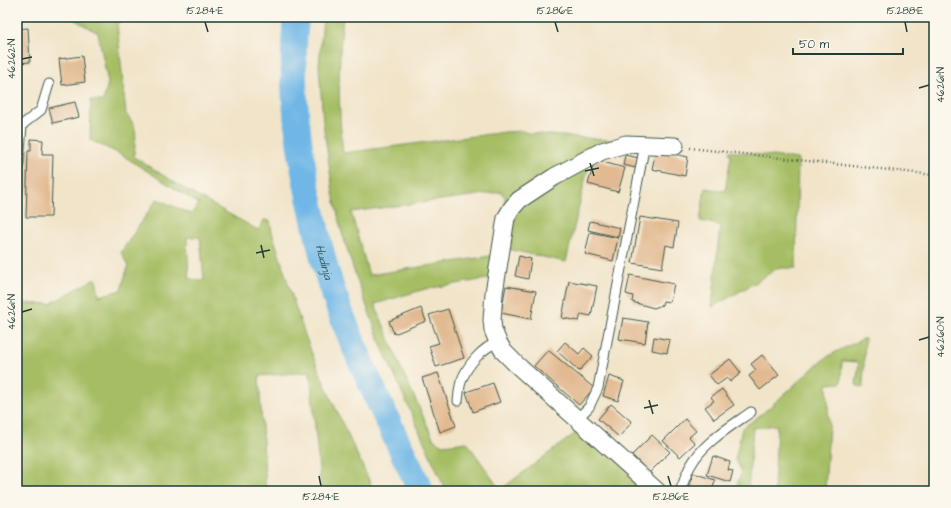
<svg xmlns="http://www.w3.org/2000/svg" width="951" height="508" font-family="'Architects Daughter',sans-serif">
<rect width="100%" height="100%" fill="#fbf7ec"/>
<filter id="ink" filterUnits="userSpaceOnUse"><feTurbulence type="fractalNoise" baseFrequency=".025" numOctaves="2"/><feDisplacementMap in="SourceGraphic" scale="8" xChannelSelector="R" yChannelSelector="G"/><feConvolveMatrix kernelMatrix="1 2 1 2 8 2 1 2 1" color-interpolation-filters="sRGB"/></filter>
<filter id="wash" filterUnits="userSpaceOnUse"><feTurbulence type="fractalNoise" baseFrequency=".012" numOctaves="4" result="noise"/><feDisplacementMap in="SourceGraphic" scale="16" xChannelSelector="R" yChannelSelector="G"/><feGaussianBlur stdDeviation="0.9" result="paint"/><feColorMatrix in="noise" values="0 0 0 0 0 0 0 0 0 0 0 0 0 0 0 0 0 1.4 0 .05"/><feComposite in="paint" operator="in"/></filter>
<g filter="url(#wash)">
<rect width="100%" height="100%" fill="#f1e4c9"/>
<!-- green -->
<g fill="#a5be64" stroke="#627e4c" fill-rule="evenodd">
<path d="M 70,17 L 129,17 L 117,23 L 126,114 C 140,129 135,138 134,157 L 188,191 L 258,230 L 264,220 L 270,221 L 272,232 C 285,272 296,312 311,351 C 330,399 353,445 374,491 L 321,491 L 310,372 L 259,376 L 266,491 L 17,491 L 17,303 L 50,304 L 96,278 L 99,296 L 121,290 L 128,266 L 121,252 L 157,199 L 191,214 L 199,204 L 122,155 L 90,140 L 91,100 L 103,101 L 108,83 L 98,33 ZM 187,237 L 200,237 L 204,280 L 189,279 Z"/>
<path d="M 323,17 L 343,17 C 338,60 338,110 343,153 L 505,132 L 523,131 L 527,133 L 621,141 L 504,215 L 505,197 L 501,192 L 351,212 L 369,275 L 496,255 L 493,278 L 425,289 L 375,304 L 401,368 L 434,440 L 443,445 L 467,442 L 500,490 L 581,429 L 652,491 L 446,491 L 381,345 L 354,271 L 342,233 L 333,193 L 323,122 L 319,66 Z"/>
<path d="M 729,151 L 798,159 L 796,268 L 777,268 L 755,283 L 712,307 L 720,225 L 700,221 L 705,188 L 725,191 L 731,156 Z"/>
<path d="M 589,163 L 566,262 L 507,249 L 512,214 Z"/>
<path d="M 865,338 L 863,388 L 856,385 L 859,362 L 842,361 L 841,383 L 827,384 L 829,426 L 825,491 L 774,491 L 777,425 L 753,428 L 748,491 L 724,491 L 725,488 L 735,490 C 739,478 745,471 735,460 L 742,428 C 772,409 795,382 823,360 C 835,351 851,345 865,338 Z"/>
</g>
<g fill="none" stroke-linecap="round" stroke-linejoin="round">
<!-- river -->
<path stroke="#70b7e7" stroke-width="26" id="s1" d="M 296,17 C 289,83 298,151 313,215 C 318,238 323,261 330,283 C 354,354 389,423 421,491"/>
</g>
<g id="blocks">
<!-- building -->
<g fill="#e2ba91">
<path d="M 28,28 L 30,62 L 17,63 L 17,29 Z"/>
<path d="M 82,56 L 85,82 L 62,85 L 59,59 Z"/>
<path d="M 75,102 L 79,117 L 53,123 L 49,108 Z"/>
<path d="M 31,139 L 43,140 L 42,154 L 53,154 L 51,217 L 26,217 L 28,151 L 31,151 Z"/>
<path d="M 656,150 L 688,157 L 685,176 L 652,169 Z"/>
<path d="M 625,155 L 639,158 L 636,168 L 623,165 Z"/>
<path d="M 595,160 L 625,168 L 618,192 L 588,184 Z"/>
<path d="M 640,217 L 678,223 L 674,247 L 666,245 L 662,268 L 632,263 Z"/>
<path d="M 590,221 L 620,228 L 618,237 L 588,230 Z"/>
<path d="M 590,232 L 618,238 L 613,261 L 585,254 Z"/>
<path d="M 519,256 L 531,259 L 528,279 L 515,276 Z"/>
<path d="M 630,275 L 674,284 L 670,302 L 663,301 L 662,305 L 654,308 L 632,302 L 633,296 L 626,294 Z"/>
<path d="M 569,281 L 597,286 L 591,316 L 581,314 L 579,321 L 562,318 Z"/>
<path d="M 506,286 L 536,291 L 531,319 L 501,313 Z"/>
<path d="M 421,308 L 426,321 L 394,334 L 389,321 Z"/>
<path d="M 448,309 L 464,358 L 436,367 L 429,346 L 439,343 L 429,315 Z"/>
<path d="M 623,318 L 648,322 L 645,343 L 619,339 Z"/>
<path d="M 654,337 L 670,340 L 667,353 L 652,350 Z"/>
<path d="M 565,342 L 579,354 L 584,348 L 593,356 L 579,371 L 557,351 Z"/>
<path d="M 548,350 L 594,388 L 579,405 L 534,366 Z"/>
<path d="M 762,355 L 779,375 L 760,390 L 749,376 L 756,370 L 751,364 Z"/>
<path d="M 730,359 L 741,373 L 730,382 L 727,378 L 717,385 L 709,375 Z"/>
<path d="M 438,373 L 456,426 L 440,432 L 422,378 Z"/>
<path d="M 609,376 L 624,381 L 618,401 L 603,396 Z"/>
<path d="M 493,383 L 500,402 L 473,412 L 466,392 Z"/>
<path d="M 722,389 L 734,405 L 714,419 L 705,407 L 714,401 L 711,397 Z"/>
<path d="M 611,404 L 632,422 L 619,437 L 598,419 Z"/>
<path d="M 685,419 L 696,431 L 689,437 L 695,443 L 680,457 L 663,441 Z"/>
<path d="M 652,435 L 670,452 L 649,473 L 632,455 Z"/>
<path d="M 713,456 L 730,462 L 728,470 L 733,471 L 730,482 L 707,475 Z"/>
<path d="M 693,473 L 715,480 L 712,491 L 688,491 Z"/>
</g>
</g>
</g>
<g filter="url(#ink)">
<use href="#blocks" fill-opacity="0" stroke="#3e564a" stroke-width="1"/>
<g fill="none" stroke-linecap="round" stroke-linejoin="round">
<defs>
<g id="service">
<path d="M 17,125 L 22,125 L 17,190"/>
<path d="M 22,125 L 41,110 L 49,84"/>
<path d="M 458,401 C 459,395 459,388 461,382 C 467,365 482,348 498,342"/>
<path d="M 577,419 L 589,407 L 598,388 L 645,144"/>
<path d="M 680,491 C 684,483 686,473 691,465 C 704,442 730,427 751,412"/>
</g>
<path id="minor" d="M 657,491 L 517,365 L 504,352 L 498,342 L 493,330 L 492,320 L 494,293 L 506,218 L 512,208 L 519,200 L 554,177 L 602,151 L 626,144 L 675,146"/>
</defs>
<!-- service casing -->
<use href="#service" stroke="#3e564a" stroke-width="11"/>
<!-- minor casing -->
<use href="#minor" stroke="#3e564a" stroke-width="19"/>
<!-- path -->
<path stroke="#3e564a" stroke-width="2.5" stroke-dasharray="1 3" stroke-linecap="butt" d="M 690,148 L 934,175"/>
<!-- service -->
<use href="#service" stroke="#fff" stroke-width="9"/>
<!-- minor -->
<use href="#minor" stroke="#fff" stroke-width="17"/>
</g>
</g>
<!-- ticks -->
<path fill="none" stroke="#1f3d34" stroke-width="1.5" d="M 205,22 L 208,32M 555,22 L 558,32M 905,22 L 907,32M 22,59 L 32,57M 919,88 L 929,85M 590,163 L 594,176M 585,171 L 599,168M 261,245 L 264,258M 256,253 L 270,250M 22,312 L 32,309M 919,340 L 929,337M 649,400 L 653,414M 644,408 L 658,405M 319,476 L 321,486M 668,476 L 671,486"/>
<g text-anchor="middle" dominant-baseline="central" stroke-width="4" stroke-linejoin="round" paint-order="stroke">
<!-- water labels -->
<g font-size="12" font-style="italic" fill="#335c61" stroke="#fbf7ec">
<text stroke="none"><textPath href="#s1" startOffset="248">Hudinja</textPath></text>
</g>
</g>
<!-- margin -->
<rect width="951" height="508" fill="none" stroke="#fbf7ec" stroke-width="44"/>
<!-- scale -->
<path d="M793 48v6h110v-6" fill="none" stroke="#1f3d34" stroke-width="2"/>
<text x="799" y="48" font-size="12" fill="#1f3d34" stroke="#fbf7ec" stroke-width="3" paint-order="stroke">50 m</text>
<rect x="22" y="22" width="907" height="464" fill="none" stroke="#1f3d34" stroke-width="1.5"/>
<g font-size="10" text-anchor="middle" fill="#1f3d34">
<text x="205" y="14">15.284°E</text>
<text x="555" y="14">15.286°E</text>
<text x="905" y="14">15.288°E</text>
<text transform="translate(11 59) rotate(-90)" y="4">46.262°N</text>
<text transform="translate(940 85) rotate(-90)" y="4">46.261°N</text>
<text transform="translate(11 312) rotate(-90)" y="4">46.261°N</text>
<text transform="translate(940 337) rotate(-90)" y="4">46.260°N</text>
<text x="321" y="500">15.284°E</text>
<text x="671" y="500">15.286°E</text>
</g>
</svg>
